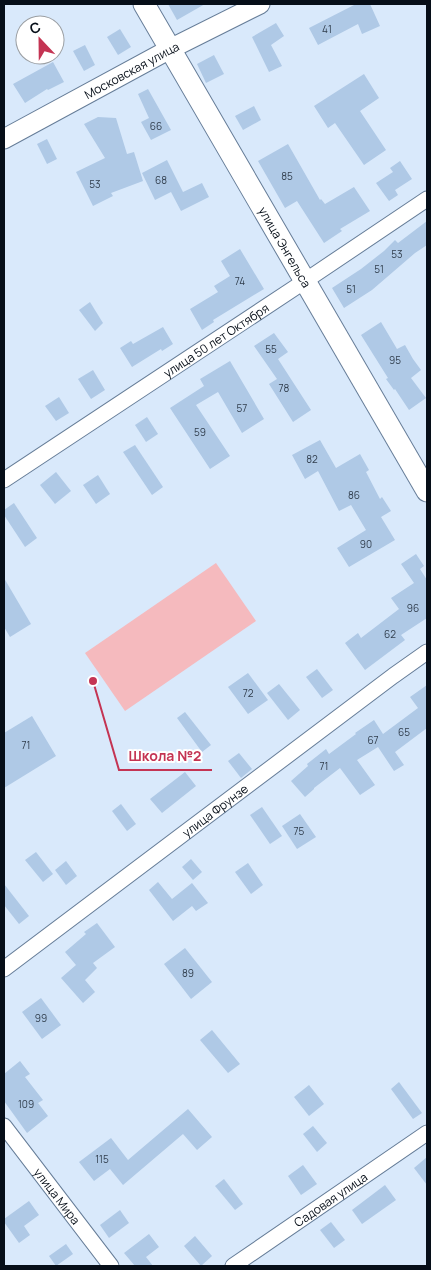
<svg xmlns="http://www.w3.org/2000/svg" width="431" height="1270" font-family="Manrope,sans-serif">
<rect width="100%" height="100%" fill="#d9e9fb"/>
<!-- green -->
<path fill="#f5babe" d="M 216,563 L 256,621 L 125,711 L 85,653 Z"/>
<!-- building -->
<g fill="#afc9e6">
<path d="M 168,4 L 205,4 L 177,20 Z"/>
<path d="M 356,4 L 370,4 L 380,26 L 362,34 L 358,24 L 318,45 L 309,28 Z"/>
<path d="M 276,23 L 284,36 L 271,45 L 282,66 L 269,72 L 252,37 Z"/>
<path d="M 120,29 L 131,47 L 118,55 L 107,37 Z"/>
<path d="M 85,45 L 95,65 L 84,71 L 73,51 Z"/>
<path d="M 214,55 L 224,74 L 206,83 L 197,64 Z"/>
<path d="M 53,62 L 64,82 L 48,90 L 47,89 L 25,103 L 13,84 Z"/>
<path d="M 364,74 L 379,98 L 360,111 L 386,150 L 364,165 L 335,123 L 328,128 L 314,106 Z"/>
<path d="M 148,89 L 171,130 L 151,140 L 141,122 L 149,118 L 138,94 Z"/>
<path d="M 254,106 L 261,120 L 243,130 L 235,116 Z"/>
<path d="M 98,117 L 116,118 L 127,154 L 134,152 L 143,181 L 111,193 L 113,196 L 93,206 L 76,172 L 105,158 L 84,124 Z"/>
<path d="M 47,139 L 57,159 L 47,164 L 37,144 Z"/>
<path d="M 288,144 L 320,200 L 321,199 L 325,204 L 354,187 L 370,211 L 340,229 L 342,231 L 324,243 L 297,201 L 285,208 L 258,161 Z"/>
<path d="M 167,160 L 183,192 L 202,183 L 209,197 L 181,211 L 171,192 L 155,200 L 142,173 Z"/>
<path d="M 400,161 L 412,179 L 395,190 L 398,195 L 389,201 L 376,183 L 393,172 L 390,168 Z"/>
<path d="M 427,221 L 427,245 L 415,253 L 372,290 L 344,308 L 332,288 L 361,269 L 384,251 L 395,240 L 398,243 Z"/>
<path d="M 240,249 L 264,289 L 213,320 L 214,322 L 202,330 L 190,309 L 218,292 L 214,286 L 230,276 L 221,261 Z"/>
<path d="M 90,302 L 103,323 L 95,331 L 79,310 Z"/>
<path d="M 381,322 L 397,349 L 405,345 L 413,359 L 421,370 L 411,378 L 426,398 L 409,410 L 395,389 L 394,390 L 386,379 L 388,378 L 361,335 Z"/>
<path d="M 163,327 L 173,344 L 162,351 L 161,349 L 132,367 L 120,348 L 131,341 L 133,344 Z"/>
<path d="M 274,333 L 288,352 L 278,359 L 311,410 L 293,422 L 269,384 L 277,379 L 254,346 Z"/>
<path d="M 230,361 L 264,419 L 242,433 L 218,392 L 196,405 L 230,456 L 210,469 L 170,408 L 204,386 L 200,379 Z"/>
<path d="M 93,370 L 105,390 L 91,399 L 78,379 Z"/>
<path d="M 59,397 L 69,413 L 56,421 L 45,406 Z"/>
<path d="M 147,417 L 158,434 L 146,442 L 135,425 Z"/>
<path d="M 320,440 L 336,468 L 360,454 L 369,470 L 366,472 L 380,499 L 382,497 L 391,511 L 381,517 L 395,540 L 349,567 L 337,548 L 366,530 L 351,505 L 339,511 L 318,471 L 305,479 L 292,455 Z"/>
<path d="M 135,445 L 163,487 L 152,495 L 123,452 Z"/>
<path d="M 56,472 L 71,491 L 55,504 L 40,485 Z"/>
<path d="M 98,475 L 110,494 L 96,504 L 83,485 Z"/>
<path d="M 14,503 L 37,538 L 25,547 L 4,515 L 4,510 Z"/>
<path d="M 416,554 L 424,566 L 420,569 L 427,580 L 427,618 L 401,635 L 405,640 L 365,670 L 345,643 L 358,633 L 361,638 L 399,609 L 391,598 L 414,583 L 401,564 Z"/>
<path d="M 4,578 L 31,624 L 10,637 L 4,627 Z"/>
<path d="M 317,669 L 333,690 L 322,698 L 306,677 Z"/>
<path d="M 248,673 L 268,700 L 248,714 L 228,687 Z"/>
<path d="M 279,684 L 300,710 L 288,720 L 267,693 Z"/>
<path d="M 427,685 L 427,728 L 395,752 L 404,765 L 394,771 L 378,747 L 357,760 L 375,785 L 360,795 L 340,768 L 314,788 L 314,789 L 305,797 L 291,781 L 308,766 L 307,764 L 326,749 L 329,754 L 356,734 L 355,733 L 374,720 L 383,734 L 418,708 L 410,697 Z"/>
<path d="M 185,712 L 211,745 L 202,752 L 177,718 Z"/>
<path d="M 32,716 L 56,756 L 4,788 L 4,733 Z"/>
<path d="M 239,753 L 252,769 L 241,778 L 228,761 Z"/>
<path d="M 185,772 L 196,786 L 162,813 L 150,799 Z"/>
<path d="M 121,804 L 136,824 L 127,831 L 112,811 Z"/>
<path d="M 262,807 L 282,836 L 270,844 L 250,815 Z"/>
<path d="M 300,814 L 316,837 L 297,849 L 282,826 Z"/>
<path d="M 36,852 L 53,874 L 43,882 L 25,860 Z"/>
<path d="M 191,859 L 202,872 L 193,880 L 182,867 Z"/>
<path d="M 66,861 L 77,876 L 66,885 L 55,870 Z"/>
<path d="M 248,863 L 263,885 L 251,894 L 235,872 Z"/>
<path d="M 158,882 L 172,899 L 192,883 L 208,903 L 196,911 L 192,906 L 173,921 L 149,890 Z"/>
<path d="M 4,884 L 29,916 L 19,924 L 4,905 Z"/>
<path d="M 97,923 L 115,947 L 93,963 L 97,968 L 85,980 L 95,992 L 83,1003 L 61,978 L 76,965 L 65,952 L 86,934 L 84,932 Z"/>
<path d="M 185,948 L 212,982 L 191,999 L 164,964 Z"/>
<path d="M 41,998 L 61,1025 L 42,1039 L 22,1012 Z"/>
<path d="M 212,1030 L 240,1064 L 228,1073 L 200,1040 Z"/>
<path d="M 20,1061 L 30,1074 L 25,1077 L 43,1100 L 38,1103 L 48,1116 L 27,1133 L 4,1101 L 4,1074 Z"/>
<path d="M 399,1082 L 422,1113 L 413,1119 L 391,1089 Z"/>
<path d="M 309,1085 L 324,1104 L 309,1116 L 294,1097 Z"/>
<path d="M 188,1109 L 212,1137 L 197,1150 L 183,1134 L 123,1185 L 110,1169 L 94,1181 L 79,1162 L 111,1138 L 128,1160 Z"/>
<path d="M 313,1126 L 327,1143 L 317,1152 L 303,1134 Z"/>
<path d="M 427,1157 L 427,1185 L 414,1168 Z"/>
<path d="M 303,1165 L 317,1184 L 301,1195 L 288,1176 Z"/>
<path d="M 224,1179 L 243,1204 L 235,1210 L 215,1186 Z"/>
<path d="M 385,1185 L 396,1200 L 362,1224 L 352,1210 Z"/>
<path d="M 29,1201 L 39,1215 L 24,1226 L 30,1235 L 19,1243 L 4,1222 L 4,1219 Z"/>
<path d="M 120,1210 L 129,1223 L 109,1238 L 100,1225 Z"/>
<path d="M 331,1222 L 345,1240 L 334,1248 L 320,1230 Z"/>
<path d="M 149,1234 L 159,1247 L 146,1257 L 153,1266 L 135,1266 L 124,1253 Z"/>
<path d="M 195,1236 L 212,1256 L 201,1266 L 184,1246 Z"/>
<path d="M 66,1244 L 73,1254 L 56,1266 L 49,1256 Z"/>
</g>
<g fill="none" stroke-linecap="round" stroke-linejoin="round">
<defs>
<g id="minor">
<path id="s1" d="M 4,480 L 305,281 L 427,199"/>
<path id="s2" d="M 4,969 L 393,676 L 427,652"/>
<path id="s3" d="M 4,1126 L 111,1266"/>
<path id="s4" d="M 233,1266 L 427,1133"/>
</g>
<g id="tertiary">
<path id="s5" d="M 4,139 L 170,49 L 260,4"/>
</g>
<g id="secondary">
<path id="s6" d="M 144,4 L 427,491"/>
</g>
</defs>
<!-- minor casing -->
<use href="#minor" stroke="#667d98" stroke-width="17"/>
<!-- tertiary casing -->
<use href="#tertiary" stroke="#667d98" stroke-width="21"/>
<!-- secondary casing -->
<use href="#secondary" stroke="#667d98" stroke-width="23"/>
<!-- minor -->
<use href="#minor" stroke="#fff" stroke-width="15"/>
<!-- tertiary -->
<use href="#tertiary" stroke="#fff" stroke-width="19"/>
<!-- secondary -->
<use href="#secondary" stroke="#fff" stroke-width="21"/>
</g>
<g text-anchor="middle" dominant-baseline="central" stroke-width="4" stroke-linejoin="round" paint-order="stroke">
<!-- number labels -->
<g font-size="10" fill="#303d4c">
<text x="327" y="29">41</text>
<text x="156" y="126">66</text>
<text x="287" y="176">85</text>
<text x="161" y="180">68</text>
<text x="95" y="184">53</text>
<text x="397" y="254">53</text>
<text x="379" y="269">51</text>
<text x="240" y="281">74</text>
<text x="351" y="289">51</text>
<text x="271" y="349">55</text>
<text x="395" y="360">95</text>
<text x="284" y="388">78</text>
<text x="242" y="408">57</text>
<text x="200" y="432">59</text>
<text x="312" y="459">82</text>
<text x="354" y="495">86</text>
<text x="366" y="544">90</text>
<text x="413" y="608">96</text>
<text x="390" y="634">62</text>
<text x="248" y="693">72</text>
<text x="404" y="732">65</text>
<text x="373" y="740">67</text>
<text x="26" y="745">71</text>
<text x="324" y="766">71</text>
<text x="299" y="831">75</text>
<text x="188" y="973">89</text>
<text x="41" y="1018">99</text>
<text x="26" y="1104">109</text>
<text x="102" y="1159">115</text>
</g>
<!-- street labels -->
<g font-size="12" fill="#060e18" stroke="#fff">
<text stroke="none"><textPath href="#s5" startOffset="145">Московская улица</textPath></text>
<text stroke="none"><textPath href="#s6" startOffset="281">улица Энгельса</textPath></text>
<text stroke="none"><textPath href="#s1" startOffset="254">улица 50 лет Октября</textPath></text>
<text stroke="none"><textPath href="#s2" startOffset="264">улица Фрунзе</textPath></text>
<text stroke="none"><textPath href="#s3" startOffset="88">улица Мира</textPath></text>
<text stroke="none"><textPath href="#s4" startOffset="118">Садовая улица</textPath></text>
</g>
</g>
<!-- callouts -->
<path fill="none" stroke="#c43453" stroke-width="2" d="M93 681L119 770H212"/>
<circle fill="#c43453" stroke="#fff" stroke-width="2" cx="93" cy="681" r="5"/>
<g font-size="14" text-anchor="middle" font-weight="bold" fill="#c43453" stroke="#fff" stroke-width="4" stroke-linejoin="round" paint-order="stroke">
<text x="165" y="761">Школа №2</text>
</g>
<!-- border -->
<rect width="431" height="1270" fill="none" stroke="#060e18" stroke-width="10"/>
<!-- north arrow -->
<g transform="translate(40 40) rotate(338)"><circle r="24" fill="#ffffff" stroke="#9b9fa3"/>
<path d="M0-4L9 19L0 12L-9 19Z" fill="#c43453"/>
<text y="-8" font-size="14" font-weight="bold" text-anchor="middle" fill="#060e18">С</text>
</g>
</svg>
